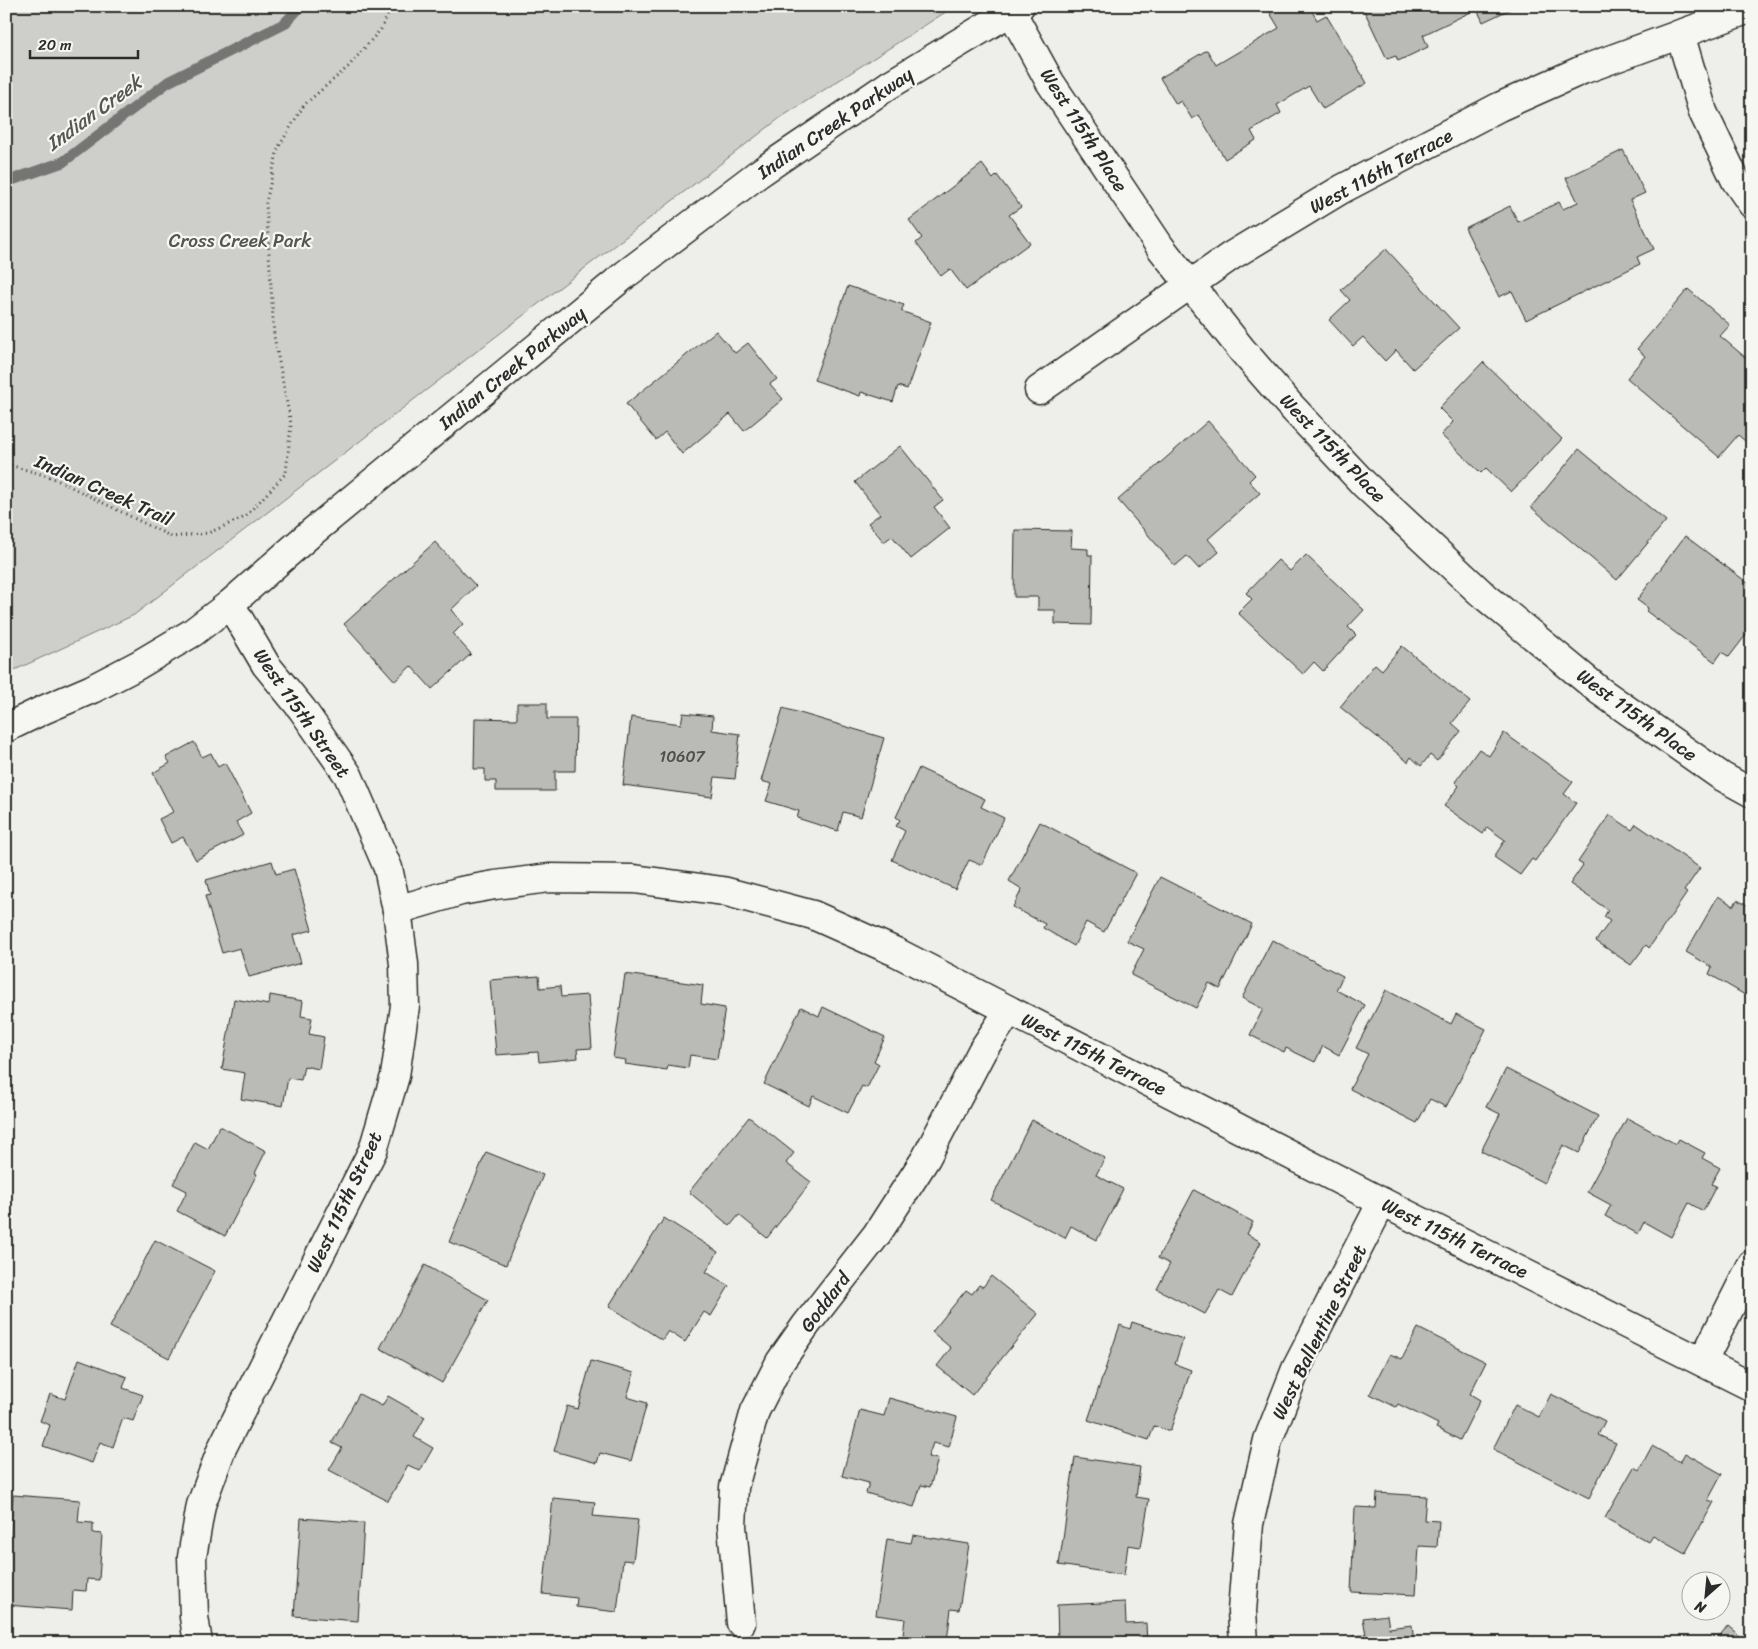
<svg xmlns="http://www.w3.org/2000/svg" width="1758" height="1649" font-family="Sriracha,sans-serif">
<rect width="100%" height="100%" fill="#eeeeea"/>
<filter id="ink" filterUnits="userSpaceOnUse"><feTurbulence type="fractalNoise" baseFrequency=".02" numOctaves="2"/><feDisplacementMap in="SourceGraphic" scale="10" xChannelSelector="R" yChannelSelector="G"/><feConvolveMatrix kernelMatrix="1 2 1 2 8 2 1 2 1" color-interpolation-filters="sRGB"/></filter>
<g filter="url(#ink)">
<!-- green -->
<path fill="#cececa" stroke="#7c7c7a" d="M 6,6 L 955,6 L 780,118 L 134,615 L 6,674 Z"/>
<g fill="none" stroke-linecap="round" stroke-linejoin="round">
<!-- stream -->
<path stroke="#757573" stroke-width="11" d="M 6,182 L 63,162 L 168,82 L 284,24 L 301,6"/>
</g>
<!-- building -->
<g fill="#babab7" stroke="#2b2b2b">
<path d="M 1281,6 L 1309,6 L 1317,20 L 1326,15 L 1367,83 L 1323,109 L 1309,86 L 1277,105 L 1281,113 L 1251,131 L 1256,140 L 1225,159 L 1199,115 L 1192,119 L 1181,101 L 1176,104 L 1160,78 L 1207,50 L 1216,65 L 1279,28 L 1270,13 Z"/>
<path d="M 1362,6 L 1517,6 L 1483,22 L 1477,9 L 1423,35 L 1428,47 L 1398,61 L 1396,56 L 1387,59 Z"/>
<path d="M 1623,150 L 1645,193 L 1630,200 L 1654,249 L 1637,257 L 1640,264 L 1526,320 L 1512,291 L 1499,297 L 1465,228 L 1510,206 L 1518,222 L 1559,202 L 1563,209 L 1578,202 L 1566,178 Z"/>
<path d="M 982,164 L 993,179 L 997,175 L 1021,207 L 1009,215 L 1030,243 L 966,290 L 950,269 L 941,276 L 916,243 L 922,238 L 909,220 Z"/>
<path d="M 1386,249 L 1459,328 L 1413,369 L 1396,350 L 1385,361 L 1363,337 L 1353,346 L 1329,320 L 1350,300 L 1341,290 Z"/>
<path d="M 848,286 L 904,305 L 901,311 L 931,322 L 907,389 L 898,386 L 893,402 L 861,392 L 860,396 L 814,380 Z"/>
<path d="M 1688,289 L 1730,325 L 1720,336 L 1752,363 L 1752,447 L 1738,435 L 1719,457 L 1627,378 L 1645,356 L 1637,349 Z"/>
<path d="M 716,331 L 735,353 L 748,343 L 777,379 L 770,384 L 783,399 L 744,431 L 730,414 L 682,454 L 665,432 L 656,440 L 626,404 Z"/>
<path d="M 1483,362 L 1562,439 L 1511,492 L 1486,468 L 1481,473 L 1441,435 L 1453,422 L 1439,408 Z"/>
<path d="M 1208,421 L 1255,475 L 1249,481 L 1260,493 L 1208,539 L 1219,552 L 1199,569 L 1187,556 L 1175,566 L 1118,500 Z"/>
<path d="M 900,446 L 943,500 L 934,507 L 950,528 L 911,559 L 892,536 L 884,542 L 868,523 L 880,514 L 855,482 Z"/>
<path d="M 1579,449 L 1666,521 L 1617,580 L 1531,507 Z"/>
<path d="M 1015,530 L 1072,531 L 1071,548 L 1088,549 L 1088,555 L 1092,555 L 1091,625 L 1055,624 L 1055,610 L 1038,610 L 1038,597 L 1014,597 Z"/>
<path d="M 1685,536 L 1752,586 L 1752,627 L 1729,657 L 1722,652 L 1715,662 L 1646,611 L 1648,608 L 1637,600 Z"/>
<path d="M 435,542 L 476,586 L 451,610 L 463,624 L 453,634 L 471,654 L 432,689 L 411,666 L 395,681 L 344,624 Z"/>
<path d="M 1306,555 L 1364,610 L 1348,627 L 1356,635 L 1323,671 L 1314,662 L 1303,674 L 1238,613 L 1252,599 L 1246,593 L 1278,560 L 1290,571 Z"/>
<path d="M 1402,646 L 1470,702 L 1452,723 L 1461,731 L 1437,761 L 1430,755 L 1421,766 L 1411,757 L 1408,762 L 1340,707 L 1375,664 L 1382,670 Z"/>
<path d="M 517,703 L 547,703 L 547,719 L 576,719 L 575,771 L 555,771 L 555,791 L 496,791 L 496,781 L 485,781 L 485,769 L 474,769 L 475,718 L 517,719 Z"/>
<path d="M 783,708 L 884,738 L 861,817 L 843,812 L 838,831 L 797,818 L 799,811 L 766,801 L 772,784 L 761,781 Z"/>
<path d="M 683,713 L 713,716 L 712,730 L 740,734 L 735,779 L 715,777 L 712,797 L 623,785 L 631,717 L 681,724 Z"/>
<path d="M 1504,733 L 1573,782 L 1564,794 L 1576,803 L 1535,861 L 1532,859 L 1520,875 L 1494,857 L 1505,840 L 1487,827 L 1483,834 L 1444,806 L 1459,786 L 1455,782 L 1479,749 L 1489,756 Z"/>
<path d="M 194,742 L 202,757 L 211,753 L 218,767 L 225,763 L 251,813 L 236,822 L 243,835 L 196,860 L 183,837 L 171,843 L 159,819 L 173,812 L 153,773 L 170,763 L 166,757 Z"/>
<path d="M 919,768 L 985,799 L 981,807 L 1004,818 L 982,865 L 969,860 L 955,889 L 892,860 L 905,831 L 896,826 L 900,820 L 896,817 Z"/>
<path d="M 1610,815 L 1632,830 L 1636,824 L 1700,868 L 1684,891 L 1687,893 L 1649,948 L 1646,945 L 1631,965 L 1596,941 L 1610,921 L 1604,917 L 1608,910 L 1570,884 L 1583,865 L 1578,862 Z"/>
<path d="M 1040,822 L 1136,873 L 1104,932 L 1086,922 L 1074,946 L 1043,928 L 1045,924 L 1013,907 L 1022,889 L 1009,881 Z"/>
<path d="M 272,861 L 276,874 L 294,869 L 312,930 L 293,935 L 301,963 L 249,977 L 240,948 L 222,953 L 205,896 L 210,895 L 206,880 Z"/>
<path d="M 1160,877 L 1252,924 L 1220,989 L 1209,983 L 1196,1008 L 1131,975 L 1144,949 L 1127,941 Z"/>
<path d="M 1718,896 L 1734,906 L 1737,900 L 1747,905 L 1752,899 L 1752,990 L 1749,989 L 1745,995 L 1709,974 L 1712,967 L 1686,952 Z"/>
<path d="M 1272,940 L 1343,976 L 1336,990 L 1365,1005 L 1339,1055 L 1323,1046 L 1315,1062 L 1286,1048 L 1284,1052 L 1250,1035 L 1263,1009 L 1242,998 Z"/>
<path d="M 625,974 L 703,985 L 701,1004 L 725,1008 L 717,1059 L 690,1055 L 688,1068 L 668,1065 L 667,1070 L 625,1064 L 626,1060 L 613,1058 Z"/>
<path d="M 539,976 L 540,988 L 560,986 L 561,997 L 588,995 L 592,1048 L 577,1049 L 578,1058 L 539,1062 L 538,1052 L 496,1055 L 490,980 Z"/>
<path d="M 1386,990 L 1451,1024 L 1456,1014 L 1486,1029 L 1446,1107 L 1430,1099 L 1417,1123 L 1350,1089 L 1368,1054 L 1356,1048 Z"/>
<path d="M 270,995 L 303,1001 L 301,1016 L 312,1018 L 309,1034 L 324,1037 L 319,1069 L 304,1066 L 301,1080 L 288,1078 L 283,1106 L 241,1099 L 245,1073 L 222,1069 L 234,999 L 269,1005 Z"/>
<path d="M 801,1007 L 819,1016 L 823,1007 L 885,1037 L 874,1061 L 879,1064 L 867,1088 L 862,1086 L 848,1113 L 813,1096 L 809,1106 L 764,1084 Z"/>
<path d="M 1506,1069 L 1598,1116 L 1579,1153 L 1563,1145 L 1544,1183 L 1481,1151 L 1500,1114 L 1486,1107 Z"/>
<path d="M 749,1117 L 794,1153 L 786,1163 L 811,1182 L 767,1238 L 739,1215 L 730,1226 L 689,1192 Z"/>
<path d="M 1627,1118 L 1676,1144 L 1679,1139 L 1705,1153 L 1702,1158 L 1720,1168 L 1711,1184 L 1716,1186 L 1703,1211 L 1689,1203 L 1671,1237 L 1644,1222 L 1638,1234 L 1605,1216 L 1611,1205 L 1587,1192 Z"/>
<path d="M 1032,1120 L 1105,1158 L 1096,1175 L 1123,1189 L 1097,1240 L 1071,1226 L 1065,1238 L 991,1200 Z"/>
<path d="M 220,1126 L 266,1151 L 255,1173 L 257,1174 L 225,1236 L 177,1211 L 187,1191 L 173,1184 L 195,1142 L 208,1149 Z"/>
<path d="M 486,1152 L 543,1175 L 506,1265 L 449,1242 Z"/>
<path d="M 1194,1190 L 1253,1222 L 1247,1234 L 1261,1242 L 1232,1297 L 1219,1290 L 1205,1314 L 1157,1289 L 1170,1264 L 1158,1258 Z"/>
<path d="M 664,1218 L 718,1252 L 706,1272 L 729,1286 L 711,1316 L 704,1312 L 685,1342 L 668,1331 L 662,1340 L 609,1306 Z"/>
<path d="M 155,1240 L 215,1271 L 169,1358 L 110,1327 Z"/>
<path d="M 425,1265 L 488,1300 L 442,1383 L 380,1348 Z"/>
<path d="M 991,1276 L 1038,1314 L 972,1395 L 937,1366 L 951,1348 L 932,1332 L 966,1290 L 972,1294 L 979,1285 L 983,1287 Z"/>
<path d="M 1132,1322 L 1183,1339 L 1175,1364 L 1191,1370 L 1170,1431 L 1154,1426 L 1149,1440 L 1088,1420 L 1120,1325 L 1130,1329 Z"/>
<path d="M 1418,1328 L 1486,1362 L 1470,1394 L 1480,1400 L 1460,1440 L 1436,1428 L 1438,1424 L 1398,1404 L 1396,1407 L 1370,1394 L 1390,1354 L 1402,1359 Z"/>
<path d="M 79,1359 L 127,1377 L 123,1388 L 143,1395 L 133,1421 L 123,1418 L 113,1447 L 100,1442 L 92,1463 L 43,1446 L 50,1425 L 40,1421 L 50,1394 L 65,1399 Z"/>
<path d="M 591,1361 L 634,1373 L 627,1397 L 647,1403 L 631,1461 L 600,1453 L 597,1463 L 554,1451 L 567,1406 L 578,1409 Z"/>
<path d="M 359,1394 L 382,1406 L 388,1396 L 425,1417 L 414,1437 L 433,1448 L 420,1471 L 408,1465 L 388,1501 L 329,1470 L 342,1448 L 332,1443 Z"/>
<path d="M 1551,1394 L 1605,1421 L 1598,1435 L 1616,1443 L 1589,1498 L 1493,1449 L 1515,1405 L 1539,1417 Z"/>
<path d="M 889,1398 L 957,1417 L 949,1447 L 933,1443 L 928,1457 L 938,1459 L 930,1487 L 921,1485 L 914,1507 L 866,1493 L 869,1483 L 842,1476 L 860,1410 L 884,1416 Z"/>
<path d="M 1652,1446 L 1680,1462 L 1685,1453 L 1722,1474 L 1708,1500 L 1714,1502 L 1685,1554 L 1653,1536 L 1649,1542 L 1605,1518 L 1634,1467 L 1639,1470 Z"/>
<path d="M 1075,1457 L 1140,1467 L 1136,1497 L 1149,1499 L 1141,1547 L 1128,1545 L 1124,1575 L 1059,1565 Z"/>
<path d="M 1377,1493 L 1426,1496 L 1424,1520 L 1439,1521 L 1437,1547 L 1419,1546 L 1416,1595 L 1351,1592 L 1355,1507 L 1376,1508 Z"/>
<path d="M 13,1495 L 80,1500 L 78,1522 L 93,1523 L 93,1533 L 102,1534 L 99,1580 L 87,1579 L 86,1591 L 73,1590 L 72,1610 L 6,1605 Z"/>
<path d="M 553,1498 L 595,1502 L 593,1516 L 638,1520 L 633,1561 L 623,1560 L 617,1612 L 576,1607 L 577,1598 L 543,1594 Z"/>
<path d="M 301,1518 L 364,1523 L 358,1621 L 294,1616 Z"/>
<path d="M 913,1535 L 969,1544 L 959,1610 L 951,1609 L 947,1641 L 903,1635 L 905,1619 L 876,1615 L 887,1539 L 911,1543 Z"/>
<path d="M 1125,1602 L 1126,1624 L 1146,1623 L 1147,1643 L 1058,1643 L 1057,1605 Z"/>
<path d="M 1387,1615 L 1389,1628 L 1412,1625 L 1414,1643 L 1354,1643 L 1353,1636 L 1366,1635 L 1363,1618 Z"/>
<path d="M 1728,1626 L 1748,1643 L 1715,1643 Z"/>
<path d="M 72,1637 L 73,1643 L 48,1643 Z"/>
</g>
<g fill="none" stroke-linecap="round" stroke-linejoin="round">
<defs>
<g id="minor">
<path d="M 1011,11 L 1050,82 L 1161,248 L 1242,350 L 1288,403 L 1364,484 L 1481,593 L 1600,691 L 1721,776 L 1752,793"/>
<path d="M 1680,34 L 1703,112 L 1736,181 L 1752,204"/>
<path d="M 1039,390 L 1231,256 L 1342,189 L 1499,107 L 1582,70 L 1752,8"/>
<path d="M 6,728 L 43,710 L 92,689 L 138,665 L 192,633 L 230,604 L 311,533 L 626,274 L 758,174 L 889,85 L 1020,6"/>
<path d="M 397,910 L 461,891 L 495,885 L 549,878 L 634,879 L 723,891 L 813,915 L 896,952 L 1382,1202 L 1752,1387"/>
<path d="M 1703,1361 L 1752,1264"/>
<path d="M 741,1623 L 732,1526 L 734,1487 L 755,1411 L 780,1362 L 806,1325 L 877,1234 L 926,1158 L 982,1051 L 1009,1011"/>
<path d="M 198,1643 L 194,1617 L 192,1557 L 201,1505 L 222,1448 L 373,1150 L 395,1076 L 405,1006 L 404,964 L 397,910 L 388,868 L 348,775 L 302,709 L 266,665 L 230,604"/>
<path d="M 1244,1643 L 1242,1611 L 1249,1524 L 1268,1440 L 1296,1369 L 1382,1202"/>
</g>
</defs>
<!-- minor casing -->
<use href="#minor" stroke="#2b2b2b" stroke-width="31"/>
<!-- path -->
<path stroke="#2b2b2b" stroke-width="3" stroke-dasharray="1 4" stroke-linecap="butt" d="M 6,464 L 51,477 L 172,537 L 208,533 L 245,517 L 286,473 L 291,424 L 274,336 L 266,203 L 278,148 L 304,105 L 348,67 L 381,29 L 392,6"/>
<!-- minor -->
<use href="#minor" stroke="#f6f6f2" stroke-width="28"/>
</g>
</g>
<g text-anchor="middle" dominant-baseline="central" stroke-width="4.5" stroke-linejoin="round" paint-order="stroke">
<!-- number labels -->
<g font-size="16" fill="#4f4f4e">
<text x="682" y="756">10607</text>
</g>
<!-- street labels -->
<g font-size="19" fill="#2b2b2b" stroke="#f6f6f2">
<text transform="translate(835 123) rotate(-34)">Indian Creek Parkway</text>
<text transform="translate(1084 130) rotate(57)">West 115th Place</text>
<text transform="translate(1381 171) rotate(-28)">West 116th Terrace</text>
<text transform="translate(512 368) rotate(-39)">Indian Creek Parkway</text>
<text transform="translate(1333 448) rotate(46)">West 115th Place</text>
<text transform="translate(104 490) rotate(24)">Indian Creek Trail</text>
<text transform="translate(302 713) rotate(55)">West 115th Street</text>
<text transform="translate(1637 715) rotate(36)">West 115th Place</text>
<text transform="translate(1094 1054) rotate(27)">West 115th Terrace</text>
<text transform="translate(344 1202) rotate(-65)">West 115th Street</text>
<text transform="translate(1455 1238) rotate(26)">West 115th Terrace</text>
<text transform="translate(825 1302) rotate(-53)">Goddard</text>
<text transform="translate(1319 1332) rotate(-64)">West Ballentine Street</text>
</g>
<!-- park labels -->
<g font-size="19" fill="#545453" stroke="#f6f6f2">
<text x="240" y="240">Cross Creek Park</text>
</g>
<!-- water labels -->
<g font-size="20" font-style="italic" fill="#565655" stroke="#f6f6f2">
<text transform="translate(94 113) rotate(-36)">Indian Creek</text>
</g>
</g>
<!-- margin -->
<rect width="1758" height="1649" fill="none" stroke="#f6f6f2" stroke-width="25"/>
<rect x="12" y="12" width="1733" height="1624" fill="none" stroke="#2b2b2b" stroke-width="2" filter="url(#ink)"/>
<!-- north arrow -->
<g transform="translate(1706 1596) rotate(207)"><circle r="24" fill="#f6f6f2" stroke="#a5a5a2"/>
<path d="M0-4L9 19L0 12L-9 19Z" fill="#2b2b2b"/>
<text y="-8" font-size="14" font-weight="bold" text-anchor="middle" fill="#2b2b2b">N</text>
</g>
<!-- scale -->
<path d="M30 50v8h108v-8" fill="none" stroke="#2b2b2b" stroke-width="2.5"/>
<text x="38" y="50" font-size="15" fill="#2b2b2b" stroke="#f6f6f2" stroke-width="4" paint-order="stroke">20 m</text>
</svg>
